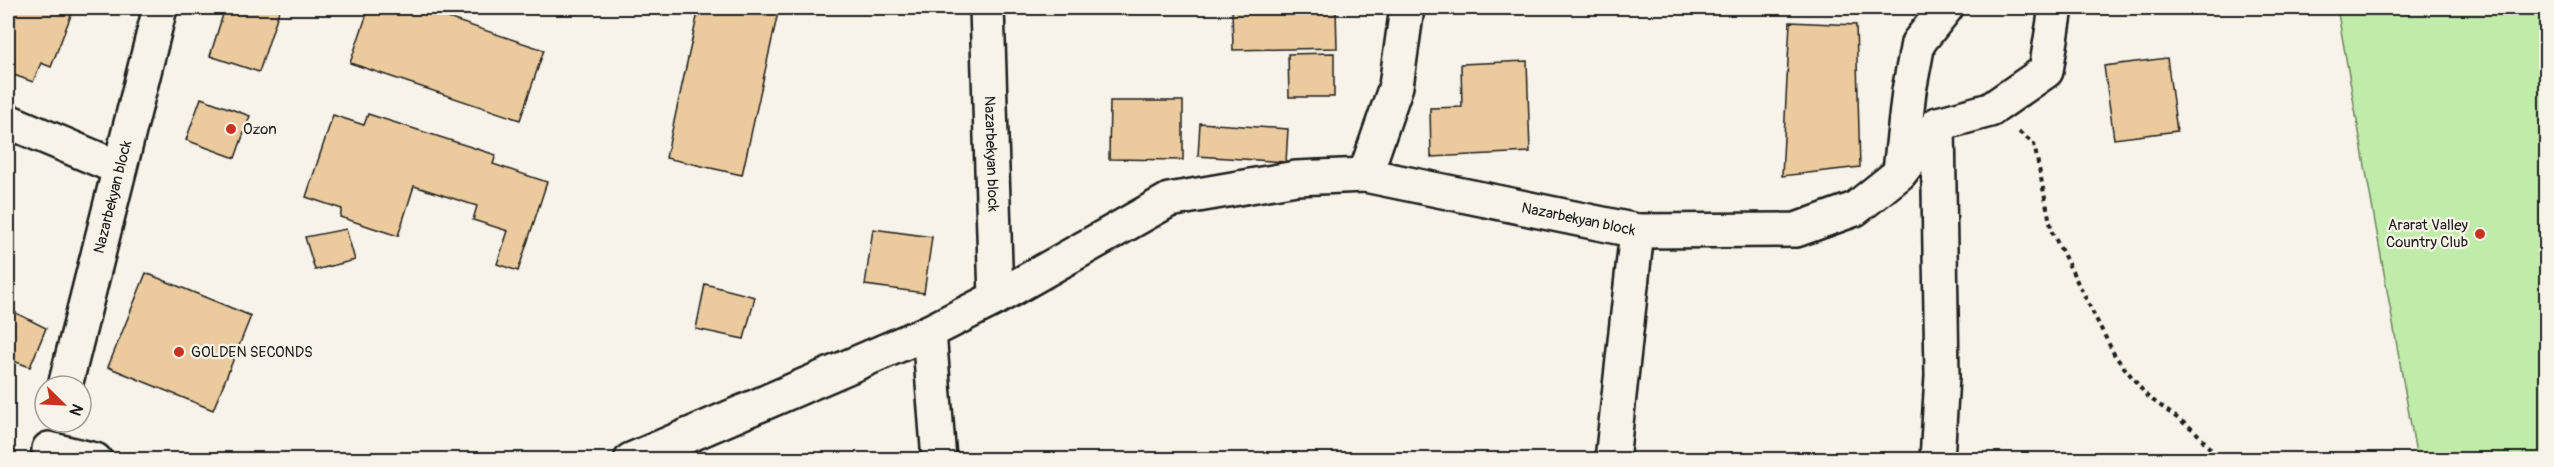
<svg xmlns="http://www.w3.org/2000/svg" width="2554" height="467" font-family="Pangolin,sans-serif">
<rect width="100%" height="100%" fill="#f7f3e8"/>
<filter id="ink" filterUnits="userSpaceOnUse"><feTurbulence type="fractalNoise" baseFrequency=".0167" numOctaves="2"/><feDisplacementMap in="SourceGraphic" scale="12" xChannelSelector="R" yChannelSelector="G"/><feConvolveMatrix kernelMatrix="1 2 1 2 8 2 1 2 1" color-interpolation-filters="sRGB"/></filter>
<g filter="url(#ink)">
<!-- green -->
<path fill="#c0eca9" stroke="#6e8462" stroke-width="1.5" d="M 2337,8 L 2546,8 L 2546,459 L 2417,459 Z"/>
<!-- building -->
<g fill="#ebcb9d" stroke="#1c1c1c" stroke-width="1.5">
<path d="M 8,8 L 66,8 L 73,10 L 51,67 L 41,63 L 33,82 L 14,75 L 9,87 Z"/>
<path d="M 225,8 L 280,8 L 259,72 L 210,56 Z"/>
<path d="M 369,8 L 418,8 L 544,50 L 520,120 L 350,63 Z"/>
<path d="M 699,8 L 779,8 L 742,175 L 666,158 Z"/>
<path d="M 1232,8 L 1336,8 L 1337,48 L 1233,50 Z"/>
<path d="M 1790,22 L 1856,25 L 1860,167 L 1782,176 Z"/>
<path d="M 1334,53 L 1334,97 L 1289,97 L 1288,54 Z"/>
<path d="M 2167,58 L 2177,131 L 2114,139 L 2104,66 Z"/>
<path d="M 1527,61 L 1530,152 L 1431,157 L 1430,108 L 1462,107 L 1461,64 Z"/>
<path d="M 201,98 L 250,116 L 235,158 L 186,140 Z"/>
<path d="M 1110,101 L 1183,101 L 1183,160 L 1109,159 Z"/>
<path d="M 368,114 L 496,155 L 493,164 L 547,182 L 518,271 L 497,264 L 508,231 L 473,220 L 477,206 L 414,186 L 398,236 L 340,217 L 342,209 L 306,197 L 333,115 L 364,125 Z"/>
<path d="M 1200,123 L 1288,129 L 1286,162 L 1198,156 Z"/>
<path d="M 346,229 L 355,260 L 315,270 L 305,237 Z"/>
<path d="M 873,229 L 932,237 L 924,293 L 865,285 Z"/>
<path d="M 146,273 L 251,316 L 213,410 L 108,367 Z"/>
<path d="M 705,284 L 755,297 L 744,339 L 696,329 Z"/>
<path d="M 8,309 L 46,328 L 30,367 L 8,359 Z"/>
</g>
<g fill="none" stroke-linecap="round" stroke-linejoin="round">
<defs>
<g id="minor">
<path id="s1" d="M 987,8 L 996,298"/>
<path d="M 8,121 L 119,168"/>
<path d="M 1900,171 L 1909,91 L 1918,43 L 1946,8"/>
<path id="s2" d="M 1365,175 L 1637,231 L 1612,460"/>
<path d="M 1637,231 L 1796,230 L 1855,209 L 1900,173 L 1938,124 L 1990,110 L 2046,71 L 2056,8"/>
<path d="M 929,332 L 939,460"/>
<path id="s3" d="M 65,386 L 160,8"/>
<path d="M 49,449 L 95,460"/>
<path d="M 631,460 L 929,332 L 996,298 L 1169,200 L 1296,178 L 1365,175 L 1396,86 L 1407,8"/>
<path d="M 1937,460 L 1942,376 L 1938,124"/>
</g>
</defs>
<!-- minor casing -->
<use href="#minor" stroke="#1c1c1c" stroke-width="38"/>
<!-- path -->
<path stroke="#1c1c1c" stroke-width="4" stroke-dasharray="4.5 4.5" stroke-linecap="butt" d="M 2019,132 L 2034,144 L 2052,232 L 2115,356 L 2147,396 L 2195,431 L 2214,453 L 2215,460"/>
<!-- minor -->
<use href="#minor" stroke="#f7f3e8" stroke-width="33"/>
</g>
</g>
<!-- markers -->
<g fill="#c8321e" stroke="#f7f3e8" stroke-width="2">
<circle cx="231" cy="129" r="6"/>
<circle cx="2480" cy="234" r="6"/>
<circle cx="179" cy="352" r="6"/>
</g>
<g text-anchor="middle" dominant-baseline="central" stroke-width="4.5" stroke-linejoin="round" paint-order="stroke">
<!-- poi labels -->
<g font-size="15" fill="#1c1c1c" stroke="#f7f3e8" text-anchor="start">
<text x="243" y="129">Ozon</text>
<text x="2468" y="225" text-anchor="end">Ararat Valley<tspan x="2468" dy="17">Country Club</tspan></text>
<text x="191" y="352">GOLDEN SECONDS</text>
</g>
<!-- street labels -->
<g font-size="15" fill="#1c1c1c" stroke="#f7f3e8">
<text stroke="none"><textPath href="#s1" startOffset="146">Nazarbekyan block</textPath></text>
<text stroke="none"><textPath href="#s3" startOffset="195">Nazarbekyan block</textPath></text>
<text stroke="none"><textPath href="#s2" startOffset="218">Nazarbekyan block</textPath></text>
</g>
</g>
<!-- margin -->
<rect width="2554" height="467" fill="none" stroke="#f7f3e8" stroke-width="30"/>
<rect x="15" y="15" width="2524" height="437" fill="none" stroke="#1c1c1c" stroke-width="2" filter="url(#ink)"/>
<!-- north arrow -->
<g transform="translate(63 404) rotate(114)"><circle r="28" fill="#f7f3e8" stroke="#9f9d96" stroke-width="1.5"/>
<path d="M0-4.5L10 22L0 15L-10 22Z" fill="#c8321e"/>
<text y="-9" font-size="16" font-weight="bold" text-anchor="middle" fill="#1c1c1c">N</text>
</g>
</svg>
